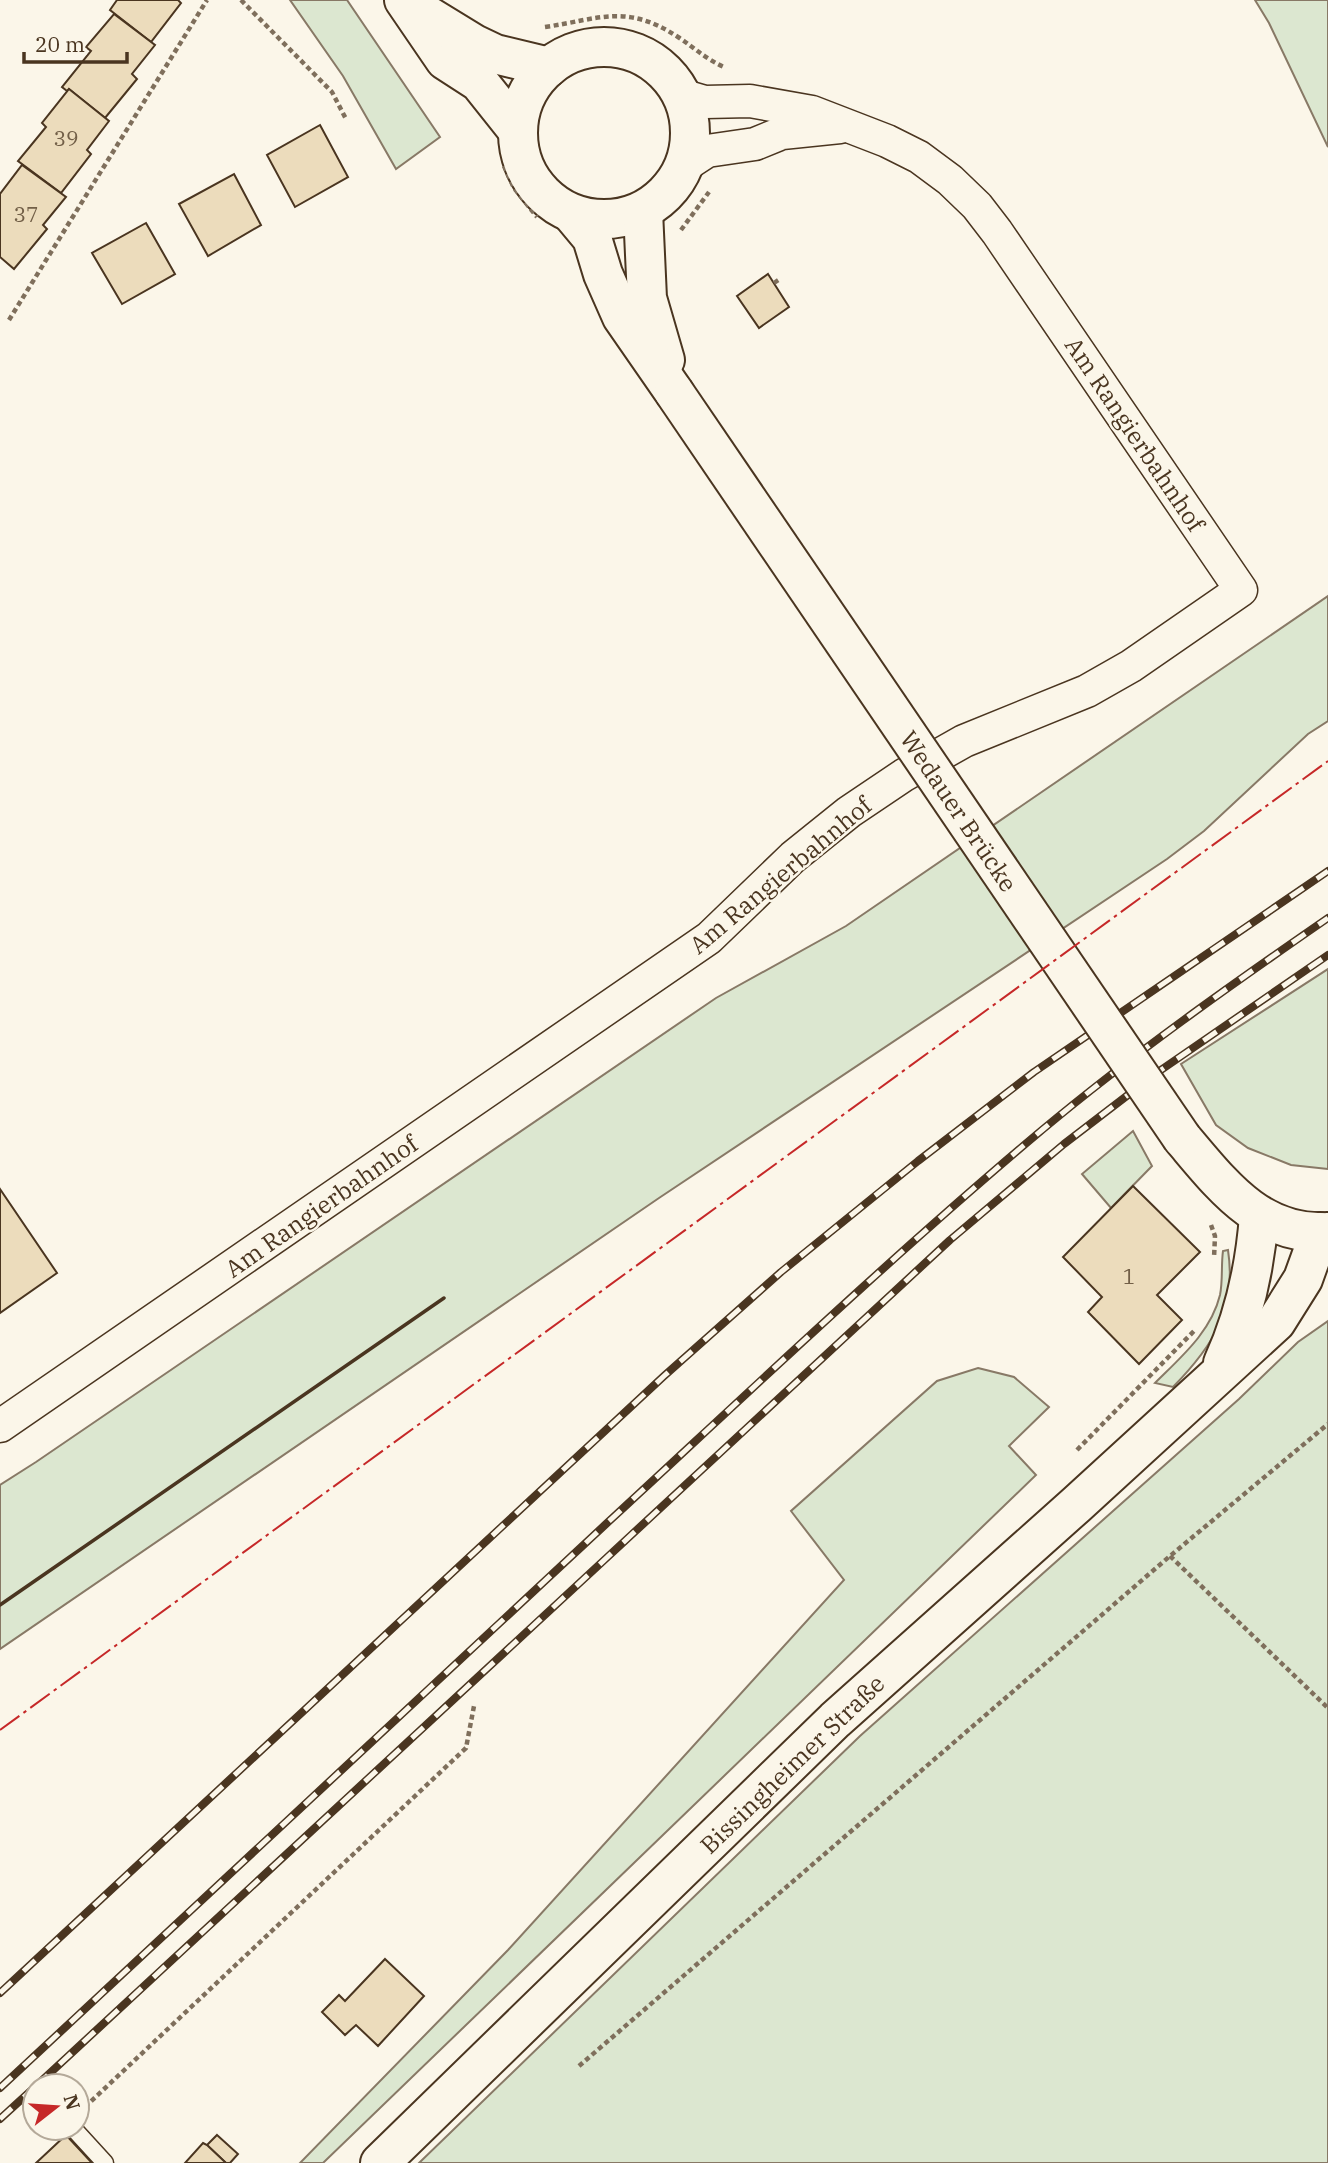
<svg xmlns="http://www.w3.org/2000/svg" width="1328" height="2163" font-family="'IBM Plex Serif',serif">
<rect width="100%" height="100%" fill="#fbf6e9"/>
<!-- green -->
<g fill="#dce7d0" stroke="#887966" stroke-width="2">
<path d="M 290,0 L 347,0 L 440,137 L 396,169 L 343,76 Z"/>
<path d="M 1255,0 L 1328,0 L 1328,147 L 1269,23 Z"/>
<path d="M 1328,596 L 1328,721 L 1308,734 L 1204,831 L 1167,859 L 659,1198 L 0,1649 L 0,1485 L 36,1462 L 716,998 L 846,926 Z"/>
<path d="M 1328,969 L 1328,1169 L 1291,1165 L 1248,1148 L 1216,1125 L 1181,1064 Z"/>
<path d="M 1133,1131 L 1152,1166 L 1111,1208 L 1082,1174 Z"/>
<path d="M 1228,1250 C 1237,1310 1213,1346 1173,1387 L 1155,1383 C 1181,1357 1211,1332 1220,1295 C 1223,1280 1221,1265 1223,1251 Z"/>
<path d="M 1328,1321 L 1328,2163 L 419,2163 L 860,1736 L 1239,1399 L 1298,1342 Z"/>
<path d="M 978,1368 L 1014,1377 L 1049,1407 L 1009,1446 L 1036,1475 L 323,2163 L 300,2163 L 508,1950 L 844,1580 L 791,1511 L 937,1381 Z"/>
</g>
<!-- building -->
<g fill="#ecdcbc" stroke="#4a3520" stroke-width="2">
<path d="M 117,0 L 178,0 L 181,3 L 151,42 L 110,10 Z"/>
<path d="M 114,14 L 155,45 L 132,74 L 137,79 L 105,118 L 69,89 L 67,91 L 62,87 L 91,51 L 86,47 Z"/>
<path d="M 69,89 L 109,121 L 87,150 L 91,154 L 61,193 L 18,161 L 46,127 L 42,123 Z"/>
<path d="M 320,125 L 348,177 L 295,207 L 267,155 Z"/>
<path d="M 22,165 L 66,197 L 43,225 L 47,229 L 14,269 L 0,257 L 0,194 Z"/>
<path d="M 234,174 L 261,225 L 208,256 L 179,204 Z"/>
<path d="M 146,223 L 175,274 L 122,304 L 92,253 Z"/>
<path d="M 768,274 L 789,307 L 759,328 L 737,296 Z"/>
<path d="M 1133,1186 L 1200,1252 L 1157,1295 L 1182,1320 L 1139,1364 L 1088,1312 L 1102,1297 L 1063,1257 Z"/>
<path d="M 0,1189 L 57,1273 L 0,1313 Z"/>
<path d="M 385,1959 L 424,1996 L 378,2046 L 356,2025 L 345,2035 L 322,2012 L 339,1995 L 345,2001 Z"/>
<path d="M 66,2135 L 92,2163 L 36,2163 Z"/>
<path d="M 217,2135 L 238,2154 L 230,2163 L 226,2163 L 207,2145 Z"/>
<path d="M 203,2143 L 207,2145 L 226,2163 L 185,2163 Z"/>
</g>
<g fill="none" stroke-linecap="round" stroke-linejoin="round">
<defs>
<path id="service" d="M 73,2128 L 105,2163"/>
<g id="minor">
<path d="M 684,166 L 707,151 L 755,144 L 782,133 L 840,127"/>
<path d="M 0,1426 L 709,938 L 793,857 L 849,812 L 904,775 L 964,741 L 1087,691 L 1131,666 L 1241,590 L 997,232 L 977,206 L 950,180 L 919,157 L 887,141 L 812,112 L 750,101 L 705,102 L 681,95"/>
</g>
<g id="tertiary">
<path d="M 1223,1363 C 1245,1315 1255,1268 1259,1216"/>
<path d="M 380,2163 L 835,1720 L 1076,1505 L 1276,1322 L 1303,1279 L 1320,1232"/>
</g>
<g id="secondary">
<path d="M 404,0 L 445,60 L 479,82 L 518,131"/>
<path d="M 417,9 L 474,44 L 495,54 L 549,67"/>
<circle cx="604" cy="133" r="86"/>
<path d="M 643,211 L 647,298 L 665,360"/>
<path d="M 572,214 L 592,238 L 603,274 L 622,317 L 674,392"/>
<path d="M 1182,1138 C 1222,1185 1259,1236 1328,1232"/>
</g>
</defs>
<!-- service casing -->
<use href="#service" stroke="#4a3520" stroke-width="19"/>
<!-- minor casing -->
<use href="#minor" stroke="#4a3520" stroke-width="35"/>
<!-- tertiary casing -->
<use href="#tertiary" stroke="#4a3520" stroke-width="42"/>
<!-- secondary casing -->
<use href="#secondary" stroke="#4a3520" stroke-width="42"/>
<!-- path -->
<g stroke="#7f6f5c" stroke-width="4.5" stroke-dasharray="5 3.5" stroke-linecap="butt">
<path d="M 241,0 L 332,92 L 346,119"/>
<path d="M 545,27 C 600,19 626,3 678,37 C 695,48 704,58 724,67"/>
<path d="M 504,166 L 514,188 L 537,217"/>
<path d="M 681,230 L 709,192"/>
<path d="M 774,283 L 780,279"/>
<path d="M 9,320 L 207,0"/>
<path d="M 1211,1225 L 1215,1236 L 1214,1258"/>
<path d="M 1077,1450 L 1196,1329"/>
<path d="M 1170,1556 L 1328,1708"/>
<path d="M 579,2066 L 1170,1556 L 1328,1424"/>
<path d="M 85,2107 L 466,1748 L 474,1706"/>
</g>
<!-- service -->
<use href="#service" stroke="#fbf6e9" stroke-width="16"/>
<!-- minor -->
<use href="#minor" stroke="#fbf6e9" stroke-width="32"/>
<!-- tertiary -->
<use href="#tertiary" stroke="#fbf6e9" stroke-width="38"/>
<!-- secondary -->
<use href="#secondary" stroke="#fbf6e9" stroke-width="38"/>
<defs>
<g id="rail">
<path d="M 0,1993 L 664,1376 L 781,1272 L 918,1161 L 1034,1072 L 1328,871"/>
<path d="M 36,2086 L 950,1240 L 1064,1144 L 1158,1072 L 1328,955"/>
<path d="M 0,2088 C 202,1900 404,1712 606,1524 C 750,1391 892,1256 1042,1130 C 1133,1054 1231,985 1328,918"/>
<path d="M 0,2119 L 35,2087"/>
</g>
</defs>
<!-- rail casing -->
<use href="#rail" stroke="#4a3520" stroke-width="8"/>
<!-- rail -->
<use href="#rail" stroke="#fbf6e9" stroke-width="5" stroke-dasharray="16" stroke-linecap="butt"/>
<defs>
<path id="secondary-bridge" d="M 674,392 L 1182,1138"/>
</defs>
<!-- secondary-bridge casing -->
<use href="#secondary-bridge" stroke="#4a3520" stroke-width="42" stroke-linecap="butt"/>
<!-- secondary-bridge -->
<use href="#secondary-bridge" stroke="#fbf6e9" stroke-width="38"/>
<!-- wall -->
<path stroke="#4a3520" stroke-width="3.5" d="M 0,1605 L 444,1298"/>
<!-- power -->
<path stroke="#c62828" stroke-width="2" stroke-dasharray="24 5 3.5 5" stroke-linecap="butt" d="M 0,1730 L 1328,761"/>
</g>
<g text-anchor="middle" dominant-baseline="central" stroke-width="5" stroke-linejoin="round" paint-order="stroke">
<!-- number labels -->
<g font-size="21" fill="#725f47">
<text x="66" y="138">39</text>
<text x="26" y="214">37</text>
<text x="1129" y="1276">1</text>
</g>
<!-- street labels -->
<g font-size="24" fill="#4a3520" stroke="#fbf6e9">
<text transform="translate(1135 434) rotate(56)">Am Rangierbahnhof</text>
<text transform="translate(959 811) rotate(56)">Wedauer Brücke</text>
<text transform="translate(780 875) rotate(-40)">Am Rangierbahnhof</text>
<text transform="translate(321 1206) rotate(-35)">Am Rangierbahnhof</text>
<text transform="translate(792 1764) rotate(-44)">Bissingheimer Straße</text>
</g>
</g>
<!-- north arrow -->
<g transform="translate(56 2107) rotate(73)"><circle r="33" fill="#fbf6e9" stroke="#b4a999" stroke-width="2"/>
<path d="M0-5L12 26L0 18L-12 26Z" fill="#c62828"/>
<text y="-10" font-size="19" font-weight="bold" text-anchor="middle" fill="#4a3520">N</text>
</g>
<!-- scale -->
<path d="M24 52v10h103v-10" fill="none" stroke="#4a3520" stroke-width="3.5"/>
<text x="35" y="52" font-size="21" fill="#4a3520" stroke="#fbf6e9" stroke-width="5" paint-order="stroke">20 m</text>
</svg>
